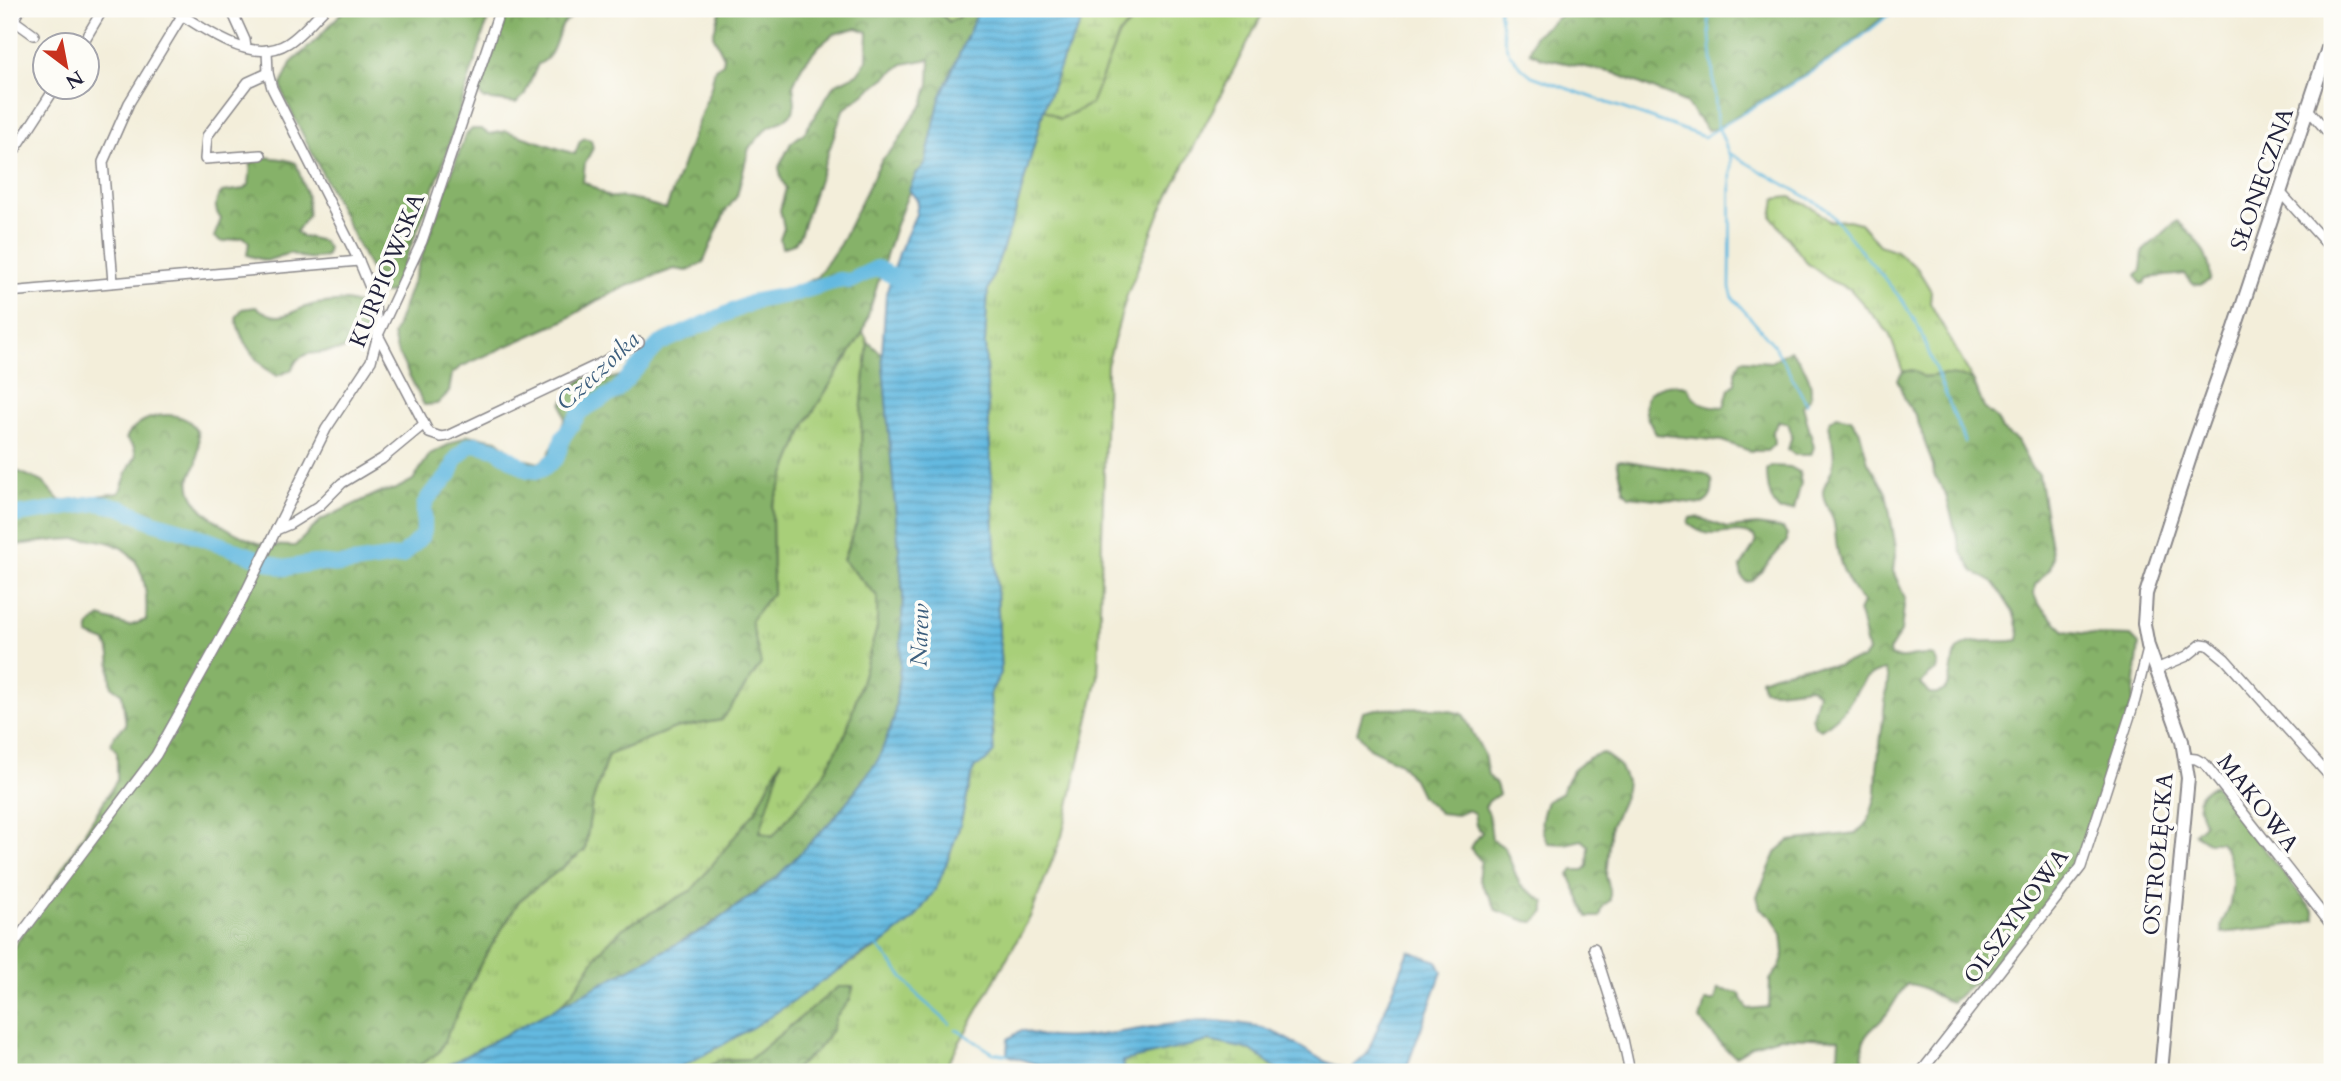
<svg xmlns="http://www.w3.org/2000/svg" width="2341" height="1081" font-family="Cardo,serif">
<defs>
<pattern id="grass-tufts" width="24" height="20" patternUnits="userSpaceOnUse" patternTransform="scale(1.75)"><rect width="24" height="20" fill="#a8cf79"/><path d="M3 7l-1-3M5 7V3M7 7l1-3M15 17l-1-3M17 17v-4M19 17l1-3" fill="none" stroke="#90b16a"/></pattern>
<pattern id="forest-crowns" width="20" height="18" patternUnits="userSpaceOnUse" patternTransform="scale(1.75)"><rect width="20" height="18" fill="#86b269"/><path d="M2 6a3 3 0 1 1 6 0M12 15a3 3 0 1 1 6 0" fill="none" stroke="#6d9058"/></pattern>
<pattern id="wetland-marsh" width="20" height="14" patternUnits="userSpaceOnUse" patternTransform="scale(1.75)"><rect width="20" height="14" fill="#a8cf79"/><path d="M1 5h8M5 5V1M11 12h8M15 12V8" fill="none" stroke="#90b16a"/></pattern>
<pattern id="water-rules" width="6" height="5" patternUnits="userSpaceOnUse" patternTransform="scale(1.75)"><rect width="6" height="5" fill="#63b9e0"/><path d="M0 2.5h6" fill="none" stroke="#5196b7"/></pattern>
</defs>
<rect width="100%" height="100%" fill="#fdfcf7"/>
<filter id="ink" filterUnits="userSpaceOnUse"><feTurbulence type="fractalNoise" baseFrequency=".0143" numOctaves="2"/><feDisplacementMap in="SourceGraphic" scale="14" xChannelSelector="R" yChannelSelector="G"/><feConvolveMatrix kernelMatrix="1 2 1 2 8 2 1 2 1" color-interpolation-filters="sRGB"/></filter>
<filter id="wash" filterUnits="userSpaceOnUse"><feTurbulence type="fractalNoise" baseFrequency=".00686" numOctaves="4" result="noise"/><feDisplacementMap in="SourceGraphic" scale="28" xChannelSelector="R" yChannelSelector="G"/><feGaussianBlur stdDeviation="1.57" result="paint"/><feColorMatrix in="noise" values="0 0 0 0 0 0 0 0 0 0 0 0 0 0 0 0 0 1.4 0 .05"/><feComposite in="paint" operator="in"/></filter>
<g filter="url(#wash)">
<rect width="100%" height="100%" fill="#f3eeda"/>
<!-- grass -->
<g fill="url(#grass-tufts)" stroke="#65785a" stroke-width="2">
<path d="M 929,9 L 964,9 L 959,17 L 949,22 L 941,13 Z"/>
<path d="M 1146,9 L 1265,9 L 1160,212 L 1126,298 L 1107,365 L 1098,678 L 1062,836 L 1030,917 L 943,1072 L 791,1072 L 817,1050 L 832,1030 L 836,1016 L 850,1000 L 853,988 L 838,987 L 750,1059 L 720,1060 L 700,1072 L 671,1072 L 882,944 L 949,857 L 960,825 L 974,768 L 986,761 L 994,734 L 990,714 L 990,693 L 1001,673 L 985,343 L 988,290 L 1015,214 L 1044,109 L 1060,119 L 1091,104 L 1119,34 Z"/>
<path d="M 1790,197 L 1815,209 L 1829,221 L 1849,220 L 1860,223 L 1879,245 L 1896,251 L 1917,268 L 1931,291 L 1930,303 L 1973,380 C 1955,374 1942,374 1924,377 L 1912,370 L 1903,372 L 1889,333 L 1850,289 L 1831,281 L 1807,263 L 1772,217 L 1775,199 Z"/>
<path d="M 863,332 L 868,342 L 861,414 L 862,508 L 843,560 L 877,596 L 877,628 L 846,733 L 822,777 L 773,836 L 760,832 L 779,764 L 756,810 L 692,890 L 661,908 L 598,954 L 573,992 L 559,1007 L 435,1072 L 409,1072 L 439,1052 L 481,963 L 519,901 L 585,850 L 592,803 L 608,755 L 675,728 L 722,720 L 751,620 L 773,592 L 772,506 L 806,423 Z"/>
</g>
<!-- forest -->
<g fill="url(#forest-crowns)" stroke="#546a52" stroke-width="2">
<path d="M 345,9 L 491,9 L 440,173 L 392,293 L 382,293 L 285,99 L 281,85 L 291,63 L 316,40 Z"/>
<path d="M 510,9 L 578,9 C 575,18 567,17 562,26 C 555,39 555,58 538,64 L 524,96 L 516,103 L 483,99 L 479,92 Z"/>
<path d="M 721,9 L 856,9 L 861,12 L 885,15 L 889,9 C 912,9 933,4 949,22 L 959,17 L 964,9 L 979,9 L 940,98 L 925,165 L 916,174 L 894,230 L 863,332 L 806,423 L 772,506 L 773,592 L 751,620 L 761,664 L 722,720 L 675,728 L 608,755 L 592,803 L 585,850 L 519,901 L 481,963 L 439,1052 L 409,1072 L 9,1072 L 9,955 L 117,780 L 117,752 L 111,744 L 114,736 L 126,725 L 122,694 L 112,687 C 108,669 114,659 106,642 L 88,635 L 90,625 L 100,617 L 129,626 L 146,620 C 153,518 79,538 9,546 L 9,463 L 17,471 L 43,482 L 60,501 L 119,493 C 126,480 126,468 136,457 L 134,447 L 126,439 C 136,414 183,404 197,431 C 200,438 198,454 197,462 C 196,467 191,472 190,477 C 184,508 234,534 258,543 C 269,547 284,545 295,546 L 321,520 L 378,493 L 396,489 L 413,480 L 430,454 L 468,435 L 497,440 L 519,458 L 539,463 L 548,456 L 565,419 L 562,404 L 571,389 L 584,378 L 609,379 L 624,375 L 661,335 L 732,309 L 746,298 L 801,285 L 817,277 L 840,244 L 881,161 L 897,144 L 910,121 L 923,104 L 929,84 L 930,59 L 903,64 L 843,110 L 800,235 L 794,244 L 782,248 L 780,239 L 784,228 L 780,210 L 786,188 L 781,178 L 779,167 L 791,143 L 805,132 L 834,85 L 857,74 L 867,60 L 868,32 L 857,28 L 834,34 L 819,46 L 802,66 L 793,85 L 795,103 L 793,112 L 784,120 L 767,128 L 749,148 L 737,196 L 725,212 L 703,263 L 687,271 L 674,269 L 627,286 L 598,300 L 563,321 L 460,367 L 452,374 L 449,392 L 437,404 L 424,405 L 397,351 L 393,336 L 465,136 L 472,129 L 481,129 L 489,134 L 506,131 L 575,154 L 580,141 L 585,138 L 591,140 L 593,148 L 585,163 L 583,181 L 609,197 L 630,198 L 666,209 L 711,87 L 715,68 L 723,63 L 724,57 L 713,35 Z"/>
<path d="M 1569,9 L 1893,9 L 1838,54 L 1715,129 L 1707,130 L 1685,102 L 1614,73 L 1542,58 L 1530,52 L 1534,36 Z"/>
<path d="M 258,156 C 271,159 284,157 296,163 L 307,196 L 308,215 L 296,232 L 301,236 L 323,241 L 328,248 L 326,256 C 312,260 303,259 290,253 L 266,261 L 247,255 L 249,242 L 244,237 L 222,242 L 214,237 L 221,219 C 214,210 214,201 222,192 L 244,189 L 249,185 L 251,160 Z"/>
<path d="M 2177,221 C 2193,233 2213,258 2210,280 L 2200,285 L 2193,284 L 2185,274 L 2148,278 L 2145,283 L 2141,284 L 2136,276 L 2141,271 L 2143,251 Z"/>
<path d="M 346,301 L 363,305 L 372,321 L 373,334 L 369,337 L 358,332 L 354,334 L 343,350 L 307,354 L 297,360 L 291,370 L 277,376 C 257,366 240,340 236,318 L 242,309 L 256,307 C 283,325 286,312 312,305 C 323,302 335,302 346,301 Z"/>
<path d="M 868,342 L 882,354 L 903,595 L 900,667 L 894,719 L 878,760 L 836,816 L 778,876 L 704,929 L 559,1007 L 573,992 L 600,951 L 623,928 L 692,890 L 756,810 L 782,759 L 760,832 L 773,836 L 822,777 L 846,733 L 877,628 L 877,596 L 843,560 L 862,508 L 861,414 Z"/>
<path d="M 1790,350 C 1800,360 1815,381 1810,397 C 1809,400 1805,403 1803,406 L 1814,447 L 1811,455 L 1796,455 L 1788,450 L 1792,435 L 1788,423 L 1779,421 L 1773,431 L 1774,444 L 1767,451 L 1750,451 L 1722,441 L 1656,434 C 1653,427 1647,420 1646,413 C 1641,386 1669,381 1688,387 C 1695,405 1706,406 1724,407 L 1729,389 L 1735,384 L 1735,371 L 1742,360 L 1771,362 Z"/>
<path d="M 1912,370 L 1924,377 C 1942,374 1955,374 1973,380 L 1984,408 L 1997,419 L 2002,430 L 2017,441 L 2032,469 L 2039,474 L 2053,559 L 2050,569 L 2035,585 L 2034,594 L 2038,604 L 2065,631 L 2096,635 L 2131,636 L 2139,644 L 2133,701 L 2082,857 L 2075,871 L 1988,981 L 1970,985 L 1952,1002 C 1930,997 1928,985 1907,984 C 1899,993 1895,1002 1888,1012 C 1874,1033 1857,1030 1864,1064 L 1875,1072 L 1885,1072 L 1837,1072 L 1839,1039 L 1779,1037 L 1756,1044 L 1736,1056 L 1725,1049 L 1700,1020 L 1705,1001 L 1715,1001 L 1718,989 L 1739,993 L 1748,1009 L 1769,1007 L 1770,980 L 1780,966 L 1784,954 L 1782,934 L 1772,917 L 1760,908 L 1757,896 L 1777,851 L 1789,841 L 1856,833 L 1868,822 L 1876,795 L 1877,768 L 1888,678 L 1885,670 C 1861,675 1860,689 1846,707 C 1839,717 1831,723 1821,729 L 1815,727 L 1812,717 L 1818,693 L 1810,687 L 1777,691 L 1763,690 L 1761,679 L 1774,674 L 1807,666 L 1838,666 L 1846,662 L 1863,659 L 1868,652 L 1859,612 L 1863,602 C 1850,588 1840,567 1837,548 C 1835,537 1836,527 1832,516 C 1828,507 1822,501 1823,490 C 1825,482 1832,474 1833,465 C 1836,451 1830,436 1829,422 L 1837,416 L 1851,419 L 1860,432 L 1868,462 L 1886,492 L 1896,548 L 1893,571 L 1905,598 L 1901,632 L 1889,651 L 1890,656 C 1906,663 1917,651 1934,656 L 1938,665 L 1936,671 L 1929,674 L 1921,684 L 1929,693 C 1959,698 1947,658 1958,649 C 1971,636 2000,644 2018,640 L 2019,634 L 2014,614 L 1995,584 L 1974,572 L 1961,551 L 1945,492 L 1934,475 L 1933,466 L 1916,416 L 1906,402 L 1897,379 L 1903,372 Z"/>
<path d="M 1621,460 L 1706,474 L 1712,479 C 1713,490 1713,499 1702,504 L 1629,496 L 1624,491 L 1617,461 Z"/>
<path d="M 1771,466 L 1790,467 L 1799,472 L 1801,483 L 1794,510 L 1780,511 C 1769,502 1767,484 1767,469 Z"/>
<path d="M 1697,517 L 1727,528 L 1757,525 L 1783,529 L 1787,535 L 1787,541 L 1753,581 L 1746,582 L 1742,577 L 1740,568 L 1756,543 L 1754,536 C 1730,524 1713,546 1688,523 L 1690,518 Z"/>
<path d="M 1437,708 L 1463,714 L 1484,754 L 1488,775 L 1496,784 L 1499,794 L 1489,801 L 1485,807 L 1489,814 L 1492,839 L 1505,848 L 1520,885 L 1545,902 L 1545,912 L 1534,922 L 1526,921 L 1496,910 C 1490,889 1473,887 1481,861 L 1470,848 L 1482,832 L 1476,826 L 1474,813 L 1468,810 L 1457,815 L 1440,813 L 1421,796 L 1413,779 L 1400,763 L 1369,748 L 1357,732 L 1363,712 L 1376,709 Z"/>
<path d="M 1603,753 L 1619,765 L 1626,781 L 1624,797 L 1611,826 L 1606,876 L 1610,890 L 1610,900 L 1603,906 L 1600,917 L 1588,917 L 1569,875 L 1573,870 L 1584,870 L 1588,866 L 1589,846 L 1582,840 L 1565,844 L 1548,843 C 1538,826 1541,819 1547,801 L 1562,793 C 1568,772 1581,758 1603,753 Z"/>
<path d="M 2214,785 L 2314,912 L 2315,919 L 2306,923 L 2222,933 C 2219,923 2226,918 2229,907 C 2234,889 2234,856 2220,842 L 2208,842 L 2194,833 L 2204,824 C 2197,804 2192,795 2214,785 Z"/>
<path d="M 838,987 L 853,987 L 850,1000 L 836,1016 L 832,1030 L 817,1050 L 791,1072 L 700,1072 L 720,1060 L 750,1059 Z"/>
</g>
<!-- wetland -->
<g fill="url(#wetland-marsh)" stroke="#65785a" stroke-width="2">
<path d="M 1088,9 L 1146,9 L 1119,34 L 1091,104 L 1060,119 L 1044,109 L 1063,59 Z"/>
<path d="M 1209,1041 L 1251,1050 L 1281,1072 L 1124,1072 L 1122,1061 Z"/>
</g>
<!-- water -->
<g fill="url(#water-rules)" stroke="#426e8e" stroke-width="2">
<path d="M 979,9 L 1088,9 L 1063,59 L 1044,109 L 1015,214 L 988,290 L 985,343 L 1001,673 L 990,693 L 994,752 L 986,761 L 974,768 L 960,825 L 949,857 L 937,887 L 915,918 L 882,944 L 861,955 L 768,1018 L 721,1046 L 671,1072 L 435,1072 L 707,928 L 778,876 L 836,816 L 878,760 L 894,719 L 900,667 L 903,595 L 882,354 L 886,294 L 900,250 L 916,214 L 918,201 L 909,190 L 916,174 L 925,165 L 940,98 Z"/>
<path d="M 1409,951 L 1437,961 L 1442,972 L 1405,1072 L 1281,1072 L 1251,1050 L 1209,1041 L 1123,1061 L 1124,1072 L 1062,1072 L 1007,1055 L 1008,1039 L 1022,1030 C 1072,1053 1167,1015 1226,1022 C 1240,1023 1260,1026 1273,1032 C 1300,1044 1321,1064 1350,1070 L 1367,1054 Z"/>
</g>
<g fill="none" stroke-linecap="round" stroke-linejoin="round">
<!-- stream -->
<g stroke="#63b9e0" stroke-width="2.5">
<path d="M 1499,9 C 1505,44 1502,53 1532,76 L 1704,137 L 1838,56 L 1896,9"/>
<path d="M 1708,9 L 1717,124 L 1731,159 L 1730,288 L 1733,298 L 1774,345 L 1807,404"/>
<path d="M 1731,154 L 1826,208 L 1902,300 L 1918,326 L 1965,442"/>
<path d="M 877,945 L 919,997 L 950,1024"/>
<path d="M 956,1029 L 993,1053 L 1008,1055"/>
</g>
<!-- river -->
<path stroke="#63b9e0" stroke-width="16" d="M 9,516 L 97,503 L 120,507 L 153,522 L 181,530 L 284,568 L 314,563 L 339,565 L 402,556 L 422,536 L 424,530 L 424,506 L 428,498 L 450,474 L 456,459 L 468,446 L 475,444 L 495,449 L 528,470 L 538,471 L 545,468 L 557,457 L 563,437 L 581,411 L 616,391 L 659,344 L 755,301 L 793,294 L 839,280 L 850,281 L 877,268 L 911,285"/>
</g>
</g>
<g filter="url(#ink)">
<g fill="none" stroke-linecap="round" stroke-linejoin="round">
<defs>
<g id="street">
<path d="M 20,9 L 15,17 L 16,22 L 34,35"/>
<path d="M 172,9 C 203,27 250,67 288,43 C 301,35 313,20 324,9"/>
<path d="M 231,9 L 245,40 L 246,48"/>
<path d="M 81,46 L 103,9"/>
<path d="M 267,50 L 268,73 L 272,88 L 359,261 L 374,297 L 378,335 L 429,433 L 441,437 L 447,436 L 597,365 L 639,342"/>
<path d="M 2308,109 L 2332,137"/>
<path d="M 261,155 L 205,159 L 207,136 L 248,82 L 268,73"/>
<path d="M 9,159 L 55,88"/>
<path d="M 2280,192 L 2332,250"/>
<path d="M 113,282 L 103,162 L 129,103 L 186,9"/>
<path d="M 9,292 L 359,261"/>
<path d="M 276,530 L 326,429 L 371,361 L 378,335 L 422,241 L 500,9"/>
<path d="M 2156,669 L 2187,656 L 2202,644 L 2208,645 L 2225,659 L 2332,779"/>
<path d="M 2186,758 L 2196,759 L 2205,764 L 2332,926"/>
<path d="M 1594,948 L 1623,1039 L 1630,1072"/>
<path d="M 9,950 L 156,755 L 239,606 L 276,530 L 290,524 L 319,506 L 342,483 L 382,459 L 423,425"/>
<path d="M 1921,1072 L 2081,867 L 2135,700 L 2148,649"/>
</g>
<path id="secondary" d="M 2161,1072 L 2188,778 L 2182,741 L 2148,646 L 2144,624 L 2146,594 L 2193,448 L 2232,337 L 2332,36"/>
</defs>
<!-- street casing -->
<use href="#street" stroke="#8a888a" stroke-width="12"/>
<!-- secondary casing -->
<use href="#secondary" stroke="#8a888a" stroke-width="16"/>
<!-- street -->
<use href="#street" stroke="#fff" stroke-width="9"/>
<!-- secondary -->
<use href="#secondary" stroke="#fff" stroke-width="12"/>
</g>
</g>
<g text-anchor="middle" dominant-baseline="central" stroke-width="7" stroke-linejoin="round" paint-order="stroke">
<!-- street labels -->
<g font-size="23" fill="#22223b" stroke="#fdfcf7">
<text transform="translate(2262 179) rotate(-71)">SŁONECZNA</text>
<text transform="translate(387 270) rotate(-68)">KURPIOWSKA</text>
<text transform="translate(2258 803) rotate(52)">MAKOWA</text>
<text transform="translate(2158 854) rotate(-85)">OSTROŁĘCKA</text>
<text transform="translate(2016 916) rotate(-54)">OLSZYNOWA</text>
</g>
<!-- water labels -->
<g font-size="24" font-style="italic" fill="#3c5e7d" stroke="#fdfcf7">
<text transform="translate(598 371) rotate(-43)">Czeczotka</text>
<text transform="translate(920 635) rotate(-88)">Narew</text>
</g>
</g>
<!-- margin -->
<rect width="2341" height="1081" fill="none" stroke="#fdfcf7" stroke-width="35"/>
<!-- north arrow -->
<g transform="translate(66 66) rotate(148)"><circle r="33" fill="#fdfcf7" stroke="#a5a5ac" stroke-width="2"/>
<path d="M0-5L12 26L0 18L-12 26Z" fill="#c8321e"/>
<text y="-10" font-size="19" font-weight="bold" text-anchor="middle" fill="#22223b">N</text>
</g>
</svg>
